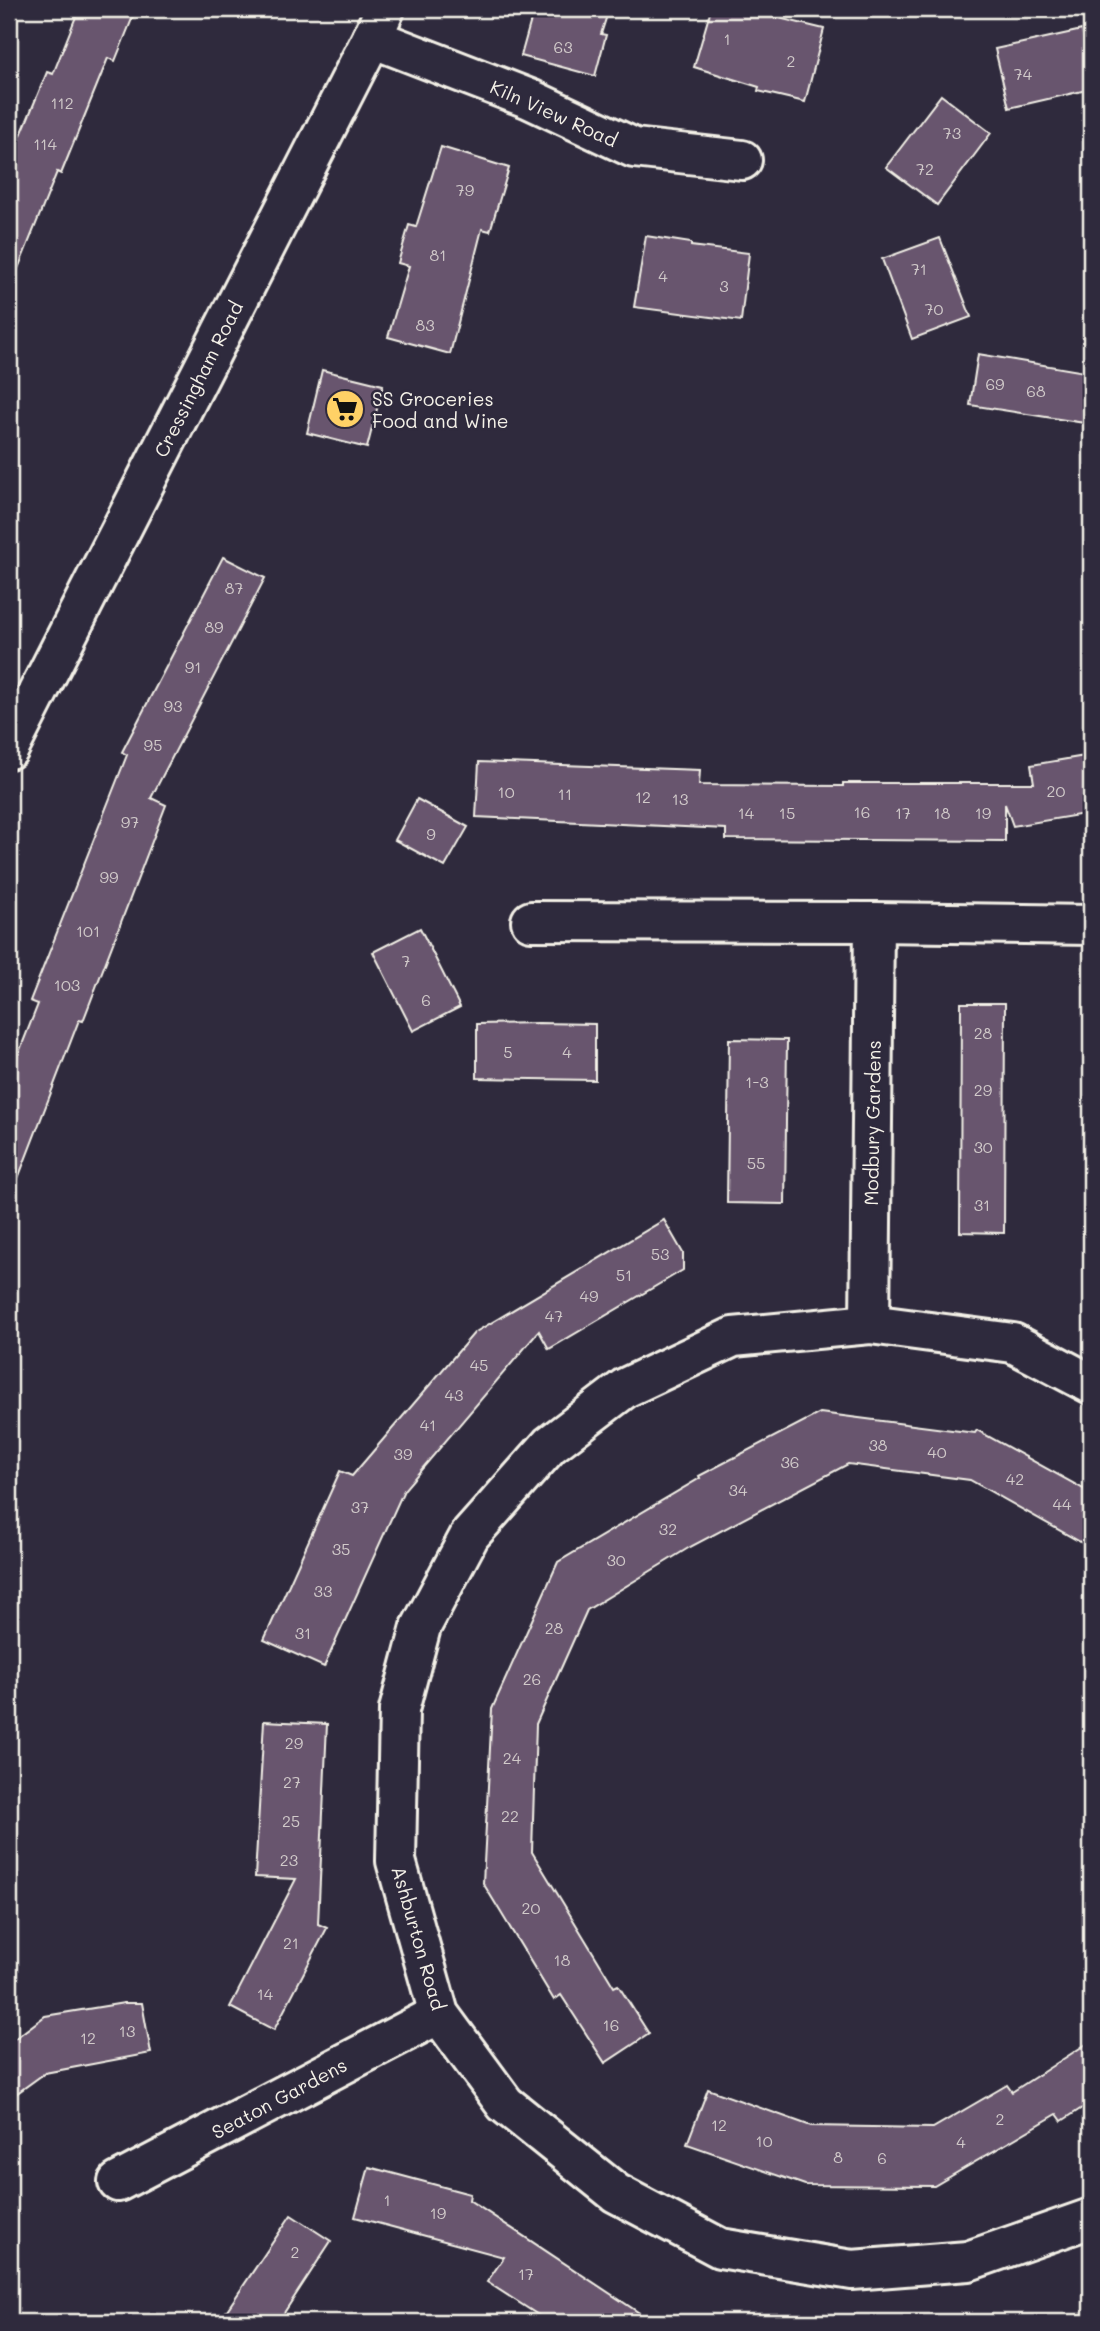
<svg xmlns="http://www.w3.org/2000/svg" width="1100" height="2331" font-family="Mali,sans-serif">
<rect width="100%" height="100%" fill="#2f2a3d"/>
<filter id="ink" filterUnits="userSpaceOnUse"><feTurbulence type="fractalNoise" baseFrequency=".0143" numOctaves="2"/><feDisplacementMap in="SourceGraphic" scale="14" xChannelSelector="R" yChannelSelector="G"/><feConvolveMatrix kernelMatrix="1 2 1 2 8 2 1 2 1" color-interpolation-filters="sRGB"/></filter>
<g filter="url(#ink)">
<!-- building -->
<g fill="#67556e" stroke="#f4f1e8" stroke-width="2">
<path d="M 79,9 L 136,9 L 115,61 L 108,58 L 61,174 L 57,172 L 11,286 L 9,286 L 9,164 L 47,72 L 53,74 Z"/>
<path d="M 534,9 L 609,9 L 601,34 L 606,35 L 595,76 L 521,56 Z"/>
<path d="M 711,9 L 742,9 L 824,29 L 805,102 L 758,91 L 759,87 L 694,67 Z"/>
<path d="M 1082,30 L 1091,72 L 1091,89 L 1009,108 L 995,49 Z"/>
<path d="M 941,95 L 991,133 L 937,205 L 886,167 Z"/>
<path d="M 441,147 L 509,168 L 490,231 L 482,229 L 450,354 L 388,337 L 409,266 L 398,263 L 409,225 L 416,227 Z"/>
<path d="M 646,236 L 691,243 L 691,246 L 749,253 L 741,321 L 634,307 Z"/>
<path d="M 940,238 L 971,317 L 912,339 L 882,259 Z"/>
<path d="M 978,354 L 1091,373 L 1091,424 L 970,405 Z"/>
<path d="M 322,370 L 383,385 L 367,448 L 307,433 Z"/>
<path d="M 223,557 L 265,578 L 151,798 L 166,805 L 83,1021 L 79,1020 L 12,1194 L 9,1193 L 9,1078 L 38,1004 L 30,1001 L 127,755 L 122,752 Z"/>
<path d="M 1091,755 L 1091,813 L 1013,826 L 1005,804 L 1005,841 L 726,839 L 726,829 L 476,817 L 479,762 L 700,770 L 699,785 L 843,786 L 843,783 L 1034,783 L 1031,765 Z"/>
<path d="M 417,799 L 468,827 L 445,867 L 395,840 Z"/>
<path d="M 420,928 L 460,1007 L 413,1031 L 373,952 Z"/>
<path d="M 961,1003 L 1005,1003 L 1004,1233 L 960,1232 Z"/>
<path d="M 539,1023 L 595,1024 L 595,1080 L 477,1078 L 477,1024 Z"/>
<path d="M 729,1039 L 787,1040 L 785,1204 L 727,1203 Z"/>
<path d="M 664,1220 L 683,1253 L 683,1270 L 549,1349 L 539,1331 L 404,1490 L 324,1667 L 264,1640 L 340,1471 L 352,1476 L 474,1333 Z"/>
<path d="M 820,1413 L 975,1433 L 977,1430 L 1091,1493 L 1091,1548 L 970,1480 L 848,1464 L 690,1547 L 587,1610 L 536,1724 L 532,1852 L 614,1987 L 618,1985 L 649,2034 L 605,2063 L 561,1995 L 554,2000 L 483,1883 L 492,1709 L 558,1562 L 700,1478 L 699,1476 Z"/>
<path d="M 264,1721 L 327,1724 L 318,1924 L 327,1928 L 274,2030 L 230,2007 L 296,1879 L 255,1877 Z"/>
<path d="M 124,2003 L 142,2003 L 151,2053 L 45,2073 L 9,2099 L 9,2043 L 45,2016 Z"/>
<path d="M 1091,2041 L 1091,2102 L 1062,2121 L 1057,2114 L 934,2186 L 805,2185 L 687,2144 L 708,2089 L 811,2126 L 933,2128 L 1007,2085 L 1012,2092 Z"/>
<path d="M 369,2167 L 470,2194 L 469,2200 L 653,2322 L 549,2322 L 487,2282 L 504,2257 L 355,2217 Z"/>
<path d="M 291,2215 L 331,2241 L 278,2322 L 219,2322 Z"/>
</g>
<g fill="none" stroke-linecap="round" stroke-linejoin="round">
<defs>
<g id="minor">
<path d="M 372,38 L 530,99 L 634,148 L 742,160"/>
<path d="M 531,921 L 874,922 L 870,1324"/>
<path d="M 874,922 L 1091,925"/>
<path d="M 1091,1384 L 1013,1343 L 870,1324 L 733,1337 L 625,1388 L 550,1445 L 470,1535 L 421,1627 L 399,1710 L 396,1861 L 439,2014 L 505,2104 L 616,2193 L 720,2248 L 852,2270 L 968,2261 L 1091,2218"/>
<path d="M 118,2182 L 439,2014"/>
</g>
<path id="tertiary" d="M 9,749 L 372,38 L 385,9"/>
</defs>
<!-- minor casing -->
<use href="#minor" stroke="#f4f1e8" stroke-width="44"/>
<!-- tertiary casing -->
<use href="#tertiary" stroke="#f4f1e8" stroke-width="44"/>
<!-- minor -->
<use href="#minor" stroke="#2f2a3d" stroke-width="38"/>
<!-- tertiary -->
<use href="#tertiary" stroke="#2f2a3d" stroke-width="38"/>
</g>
</g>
<!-- icons -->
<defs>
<symbol id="supermarket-disc" viewBox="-11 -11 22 22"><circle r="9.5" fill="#ffd166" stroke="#2f2a3d"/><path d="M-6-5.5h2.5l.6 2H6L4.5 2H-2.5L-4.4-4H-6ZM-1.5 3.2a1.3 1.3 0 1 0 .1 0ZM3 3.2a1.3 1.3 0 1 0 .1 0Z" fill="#111"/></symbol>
</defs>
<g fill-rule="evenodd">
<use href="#supermarket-disc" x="323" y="387" width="44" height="44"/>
</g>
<g text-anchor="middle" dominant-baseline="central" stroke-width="5" stroke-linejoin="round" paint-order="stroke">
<!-- number labels -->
<g font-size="16" fill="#d1caca">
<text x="727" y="38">1</text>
<text x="563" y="46">63</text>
<text x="791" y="60">2</text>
<text x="1023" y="73">74</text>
<text x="62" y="102">112</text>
<text x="952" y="132">73</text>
<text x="45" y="143">114</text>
<text x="925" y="168">72</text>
<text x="465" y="189">79</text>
<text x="438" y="254">81</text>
<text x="919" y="268">71</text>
<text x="663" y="275">4</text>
<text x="724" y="285">3</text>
<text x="934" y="308">70</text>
<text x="425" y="324">83</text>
<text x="995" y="383">69</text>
<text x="1036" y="390">68</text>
<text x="234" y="587">87</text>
<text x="214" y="626">89</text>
<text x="193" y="666">91</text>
<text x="173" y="705">93</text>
<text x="153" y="744">95</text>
<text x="1056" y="790">20</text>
<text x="506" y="791">10</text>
<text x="565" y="793">11</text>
<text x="643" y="796">12</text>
<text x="680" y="798">13</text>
<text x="862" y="811">16</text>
<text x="746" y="812">14</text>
<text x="787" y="812">15</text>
<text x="903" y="812">17</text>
<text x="942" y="812">18</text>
<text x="983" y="812">19</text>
<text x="130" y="821">97</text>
<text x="431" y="833">9</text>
<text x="109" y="876">99</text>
<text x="88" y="930">101</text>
<text x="406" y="960">7</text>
<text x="67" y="984">103</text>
<text x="426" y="999">6</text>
<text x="983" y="1032">28</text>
<text x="508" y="1051">5</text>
<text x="567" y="1051">4</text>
<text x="757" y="1081">1-3</text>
<text x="983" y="1089">29</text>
<text x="983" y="1146">30</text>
<text x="756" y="1162">55</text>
<text x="982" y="1204">31</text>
<text x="660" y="1253">53</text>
<text x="624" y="1274">51</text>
<text x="589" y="1295">49</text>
<text x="554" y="1315">47</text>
<text x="479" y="1364">45</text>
<text x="454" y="1394">43</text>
<text x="428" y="1424">41</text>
<text x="878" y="1444">38</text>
<text x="937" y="1451">40</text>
<text x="403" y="1453">39</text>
<text x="790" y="1461">36</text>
<text x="1015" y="1478">42</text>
<text x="738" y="1489">34</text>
<text x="1062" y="1503">44</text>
<text x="360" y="1506">37</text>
<text x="668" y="1528">32</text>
<text x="341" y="1548">35</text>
<text x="616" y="1559">30</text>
<text x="323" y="1590">33</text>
<text x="554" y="1627">28</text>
<text x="303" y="1632">31</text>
<text x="532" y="1678">26</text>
<text x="294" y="1742">29</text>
<text x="512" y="1757">24</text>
<text x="292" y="1781">27</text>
<text x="510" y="1815">22</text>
<text x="291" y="1820">25</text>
<text x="289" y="1859">23</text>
<text x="531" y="1907">20</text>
<text x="291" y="1942">21</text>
<text x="562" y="1959">18</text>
<text x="265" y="1993">14</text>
<text x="611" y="2024">16</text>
<text x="127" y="2030">13</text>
<text x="88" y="2037">12</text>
<text x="1000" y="2118">2</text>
<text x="719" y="2124">12</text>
<text x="764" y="2140">10</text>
<text x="961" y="2141">4</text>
<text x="838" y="2156">8</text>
<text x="882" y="2157">6</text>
<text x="387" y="2199">1</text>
<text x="438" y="2212">19</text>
<text x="295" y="2251">2</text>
<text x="526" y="2273">17</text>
</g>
<!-- street labels -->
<g font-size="19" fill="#f4f1e8" stroke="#2f2a3d">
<text transform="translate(554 113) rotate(24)">Kiln View Road</text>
<text transform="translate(198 379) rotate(-63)">Cressingham Road</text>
<text transform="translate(872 1123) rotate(-89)">Modbury Gardens</text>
<text transform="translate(419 1938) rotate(74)">Ashburton Road</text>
<text transform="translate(279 2098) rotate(-28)">Seaton Gardens</text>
</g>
<!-- poi labels -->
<g font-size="19" fill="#f4f1e8" stroke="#2f2a3d" text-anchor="start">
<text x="372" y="398">SS Groceries<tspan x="372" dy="22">Food and Wine</tspan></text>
</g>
</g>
<!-- margin -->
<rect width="1100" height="2331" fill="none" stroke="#2f2a3d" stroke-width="35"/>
<rect x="18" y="18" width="1065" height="2296" fill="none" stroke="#f4f1e8" stroke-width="2.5" filter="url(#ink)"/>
</svg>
